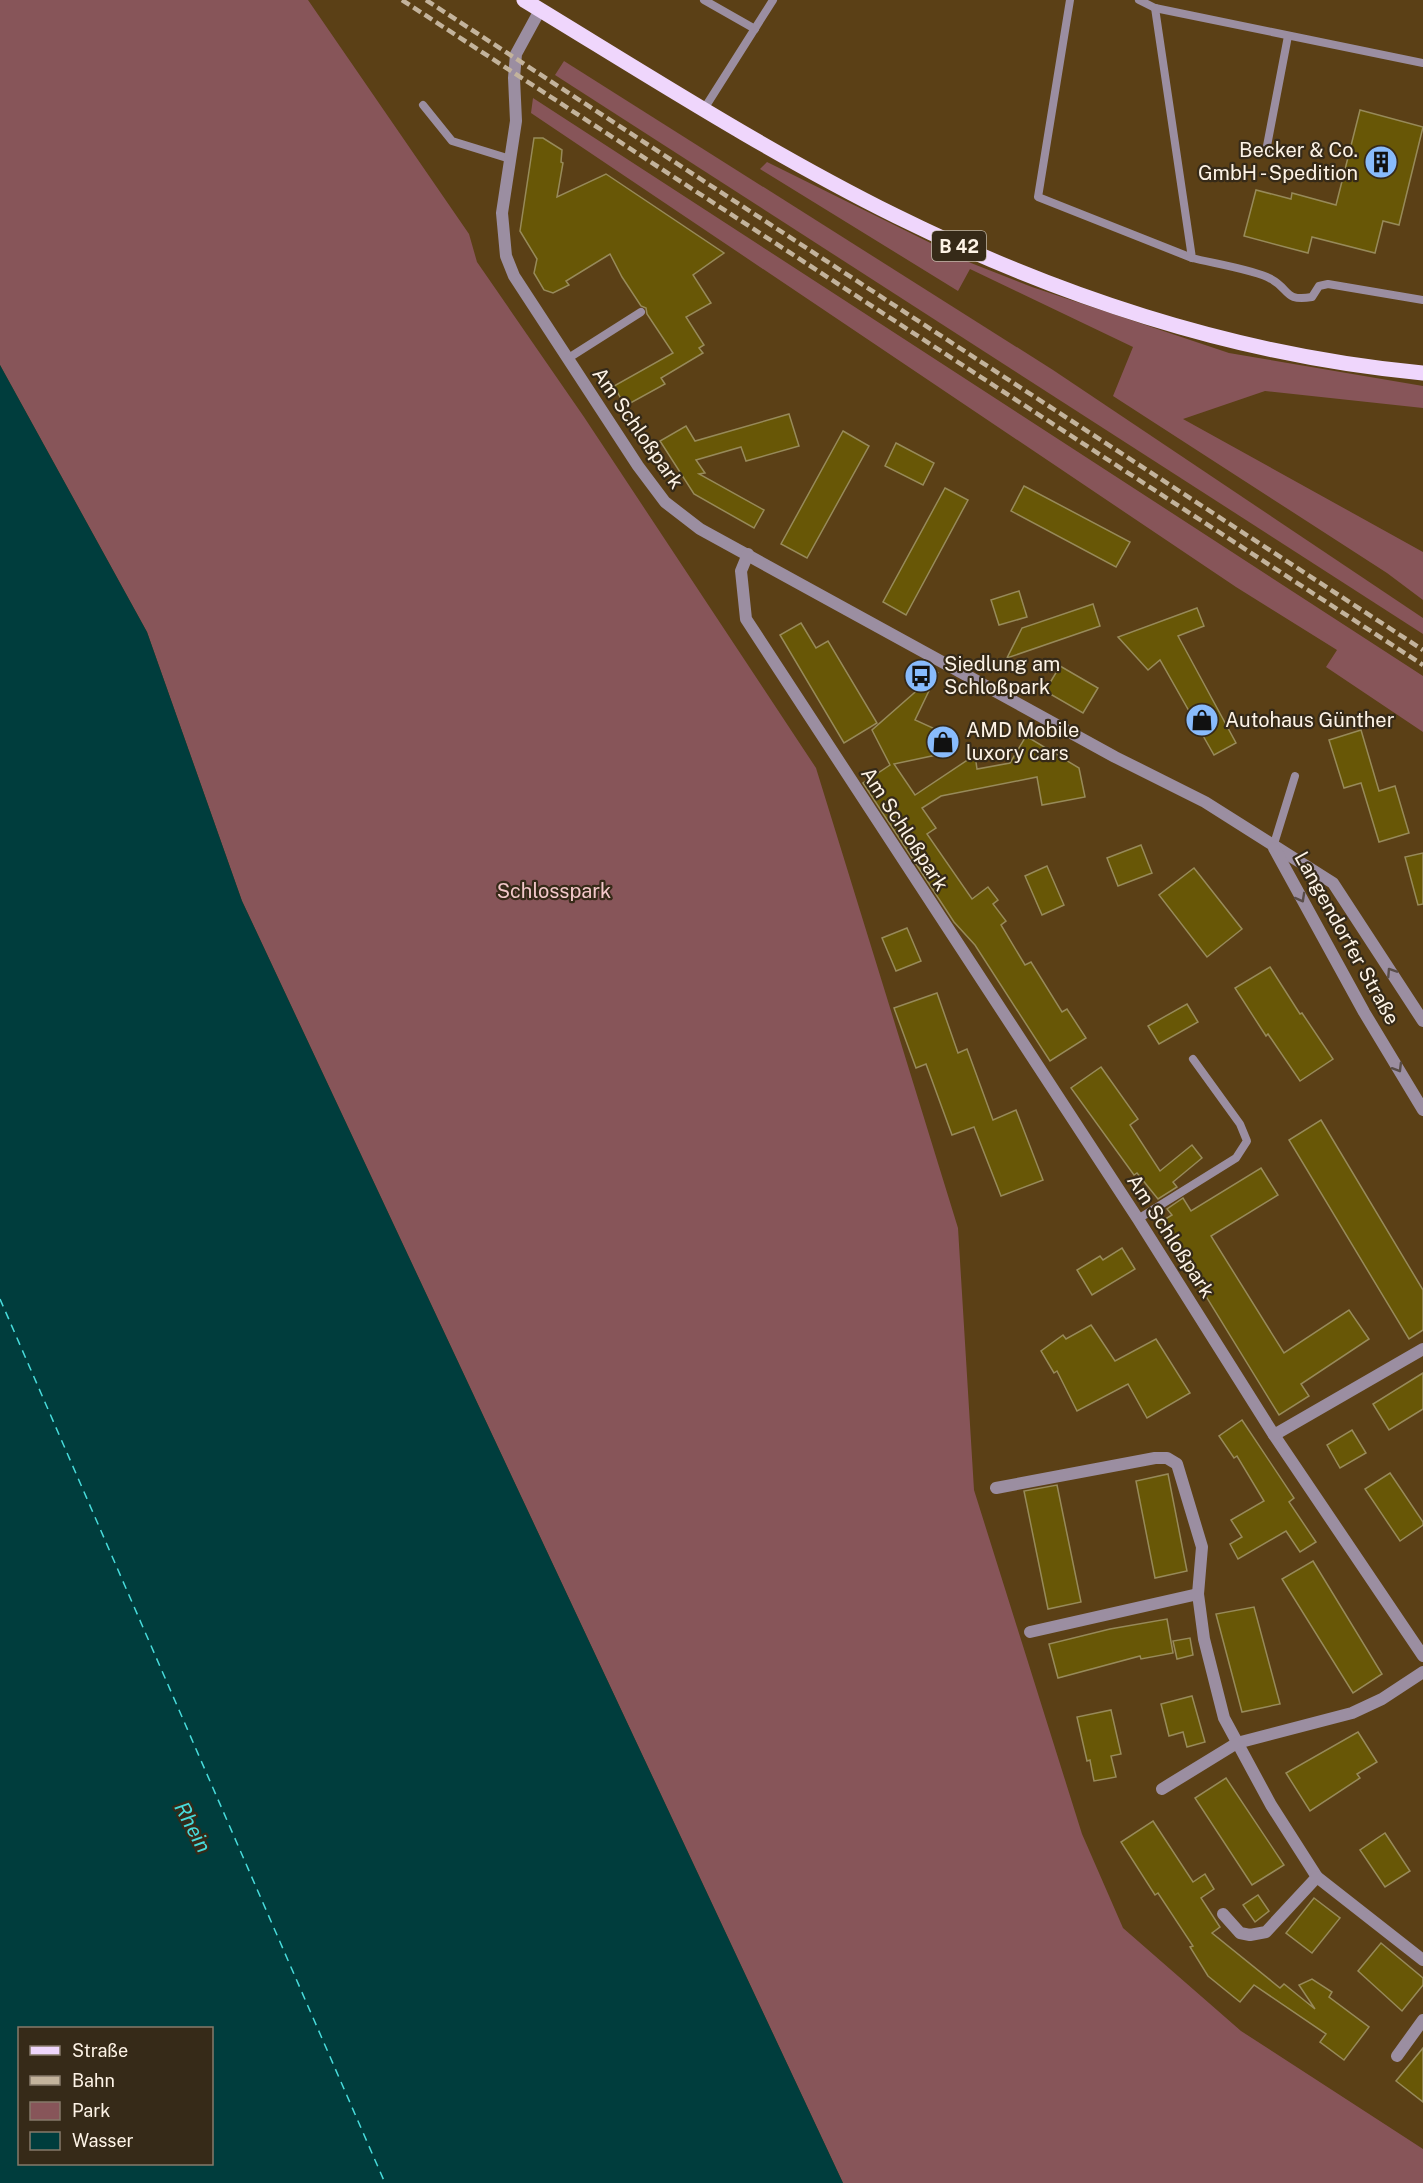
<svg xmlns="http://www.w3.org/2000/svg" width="1423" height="2183" font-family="'Public Sans',sans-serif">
<rect width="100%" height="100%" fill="#5b4016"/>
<!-- green -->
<g fill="#875559">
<path d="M 0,0 L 308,0 L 469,234 L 477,262 L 584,417 L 816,768 L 958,1228 L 974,1490 L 1082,1834 L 1123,1928 L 1241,2031 L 1423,2149 L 1423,2183 L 843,2183 L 242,901 L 147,632 L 0,365 Z"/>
<path d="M 564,61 L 1053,370 L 1423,618 L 1423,634 L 555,75 Z"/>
<path d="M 533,98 L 1423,676 L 1423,732 L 1326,667 L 1337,650 L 1236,587 L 531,113 Z"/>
<path d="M 767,162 L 971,263 L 1032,287 L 1229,353 L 1423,386 L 1423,408 L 1265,391 L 1183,419 L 1423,552 L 1423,600 L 1387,573 L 1113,396 L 1133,347 L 970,269 L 958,291 L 760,169 Z"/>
</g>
<!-- water -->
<path fill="#003d3d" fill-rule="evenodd" d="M 0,365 L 147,632 L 242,901 L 843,2183 L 0,2183 ZM 20,2028 L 212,2028 L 212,2164 L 20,2164 Z"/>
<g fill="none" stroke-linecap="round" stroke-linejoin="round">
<!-- ferry -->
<path stroke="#47dbdb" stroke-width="1.5" stroke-dasharray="8 6" stroke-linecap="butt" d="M 0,1299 L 385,2183"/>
</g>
<!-- building -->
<g fill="#685706" stroke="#978a5a" stroke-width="1.5">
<path d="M 1360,110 L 1423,127 L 1399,225 L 1383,221 L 1375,253 L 1312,237 L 1308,253 L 1244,236 L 1256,190 L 1291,199 L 1292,193 L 1336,205 Z"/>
<path d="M 534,138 L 543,138 L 562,150 L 561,162 L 563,163 L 557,197 L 606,174 L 724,253 L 693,275 L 711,303 L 686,317 L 704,345 L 699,348 L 703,353 L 661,378 L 665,384 L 625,406 L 614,386 L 673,353 L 647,314 L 646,308 L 641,306 L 622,277 L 610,254 L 566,281 L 569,285 L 553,293 L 544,290 L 534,273 L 537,259 L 520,231 Z"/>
<path d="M 789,414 L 799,446 L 746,461 L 741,447 L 696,460 L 705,473 L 699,474 L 764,510 L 754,528 L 694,494 L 660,441 L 686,426 L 695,441 Z"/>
<path d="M 843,431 L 869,446 L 807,558 L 781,544 Z"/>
<path d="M 896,443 L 934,463 L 923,485 L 885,466 Z"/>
<path d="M 1024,486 L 1130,542 L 1116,567 L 1011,511 Z"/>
<path d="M 945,488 L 968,500 L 906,615 L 883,602 Z"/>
<path d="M 1019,591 L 1027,617 L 999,625 L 991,600 Z"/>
<path d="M 1093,604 L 1100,626 L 1007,658 L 1022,628 Z"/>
<path d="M 1197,608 L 1204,626 L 1178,636 L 1236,743 L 1214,755 L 1160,660 L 1148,670 L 1118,637 Z"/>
<path d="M 801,623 L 816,648 L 828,641 L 877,723 L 844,743 L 780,635 Z"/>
<path d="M 1060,666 L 1098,688 L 1083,713 L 1045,691 Z"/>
<path d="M 938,672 L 915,720 L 957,739 L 955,751 L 894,764 L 915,795 L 975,755 L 977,769 L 1010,763 L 1026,736 L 1079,768 L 1085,797 L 1042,805 L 1037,777 L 941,796 L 922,808 L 936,828 L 927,834 L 972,899 L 988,887 L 998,900 L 993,904 L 1006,921 L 1001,925 L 1025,965 L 1031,962 L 1062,1012 L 1067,1009 L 1086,1038 L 1050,1061 L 975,945 L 954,922 L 863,783 L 890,765 L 872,730 Z"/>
<path d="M 1361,730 L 1379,791 L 1395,786 L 1409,833 L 1379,842 L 1361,783 L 1344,788 L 1329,740 Z"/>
<path d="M 1141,845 L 1152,873 L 1118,886 L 1107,858 Z"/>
<path d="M 1423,853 L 1423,904 L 1418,905 L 1405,857 Z"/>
<path d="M 1047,866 L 1064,905 L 1042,915 L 1025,876 Z"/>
<path d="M 1194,868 L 1242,929 L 1207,957 L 1159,895 Z"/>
<path d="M 907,928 L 921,961 L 896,971 L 882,938 Z"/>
<path d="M 1270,967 L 1300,1014 L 1302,1013 L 1333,1059 L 1300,1081 L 1268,1034 L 1266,1036 L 1235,988 Z"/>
<path d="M 937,993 L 958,1053 L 967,1049 L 993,1120 L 1016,1110 L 1043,1180 L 1001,1196 L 974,1127 L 952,1135 L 926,1064 L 916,1068 L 894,1008 Z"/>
<path d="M 1187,1004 L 1198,1022 L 1159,1044 L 1148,1026 Z"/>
<path d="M 1101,1067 L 1138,1119 L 1130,1125 L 1160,1171 L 1192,1145 L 1202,1158 L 1173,1182 L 1177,1187 L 1158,1199 L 1137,1173 L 1134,1175 L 1071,1088 Z"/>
<path d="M 1321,1120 L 1423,1290 L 1423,1330 L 1409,1339 L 1289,1140 Z"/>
<path d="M 1261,1168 L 1278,1195 L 1211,1236 L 1284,1353 L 1349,1310 L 1369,1339 L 1301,1384 L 1309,1396 L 1279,1415 L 1188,1267 L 1184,1269 L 1157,1224 L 1172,1215 L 1167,1209 L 1183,1198 L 1191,1211 Z"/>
<path d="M 1122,1248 L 1135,1269 L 1092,1295 L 1077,1270 L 1100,1256 L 1103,1260 Z"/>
<path d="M 1091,1325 L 1115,1361 L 1156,1339 L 1190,1393 L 1147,1418 L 1128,1384 L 1077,1411 L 1057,1371 L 1054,1373 L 1041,1351 L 1063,1335 L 1066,1339 Z"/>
<path d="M 1423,1373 L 1423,1409 L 1389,1430 L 1373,1404 Z"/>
<path d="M 1242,1420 L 1294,1498 L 1289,1502 L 1316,1542 L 1300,1552 L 1286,1531 L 1238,1559 L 1230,1544 L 1242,1537 L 1231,1520 L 1264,1501 L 1237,1456 L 1234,1458 L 1219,1436 Z"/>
<path d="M 1352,1430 L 1366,1453 L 1340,1468 L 1327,1445 Z"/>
<path d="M 1390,1473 L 1423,1522 L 1423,1525 L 1400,1541 L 1365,1489 Z"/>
<path d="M 1168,1474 L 1187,1571 L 1155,1578 L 1136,1481 Z"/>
<path d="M 1057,1485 L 1081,1602 L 1048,1609 L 1024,1491 Z"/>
<path d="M 1313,1561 L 1382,1674 L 1353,1693 L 1282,1579 Z"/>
<path d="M 1254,1607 L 1280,1704 L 1242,1712 L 1216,1614 Z"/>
<path d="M 1167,1619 L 1173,1653 L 1141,1659 L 1140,1656 L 1058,1678 L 1049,1644 L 1110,1629 Z"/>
<path d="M 1190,1638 L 1193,1655 L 1177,1659 L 1173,1641 Z"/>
<path d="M 1192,1696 L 1205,1742 L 1187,1747 L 1183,1732 L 1169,1736 L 1161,1704 Z"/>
<path d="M 1111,1710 L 1121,1754 L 1111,1756 L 1116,1777 L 1094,1781 L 1090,1760 L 1087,1761 L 1077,1717 Z"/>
<path d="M 1358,1732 L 1377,1762 L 1357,1774 L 1360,1778 L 1310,1811 L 1286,1773 Z"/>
<path d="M 1226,1778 L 1284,1865 L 1252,1885 L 1195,1798 Z"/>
<path d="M 1153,1821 L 1193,1882 L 1205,1874 L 1214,1889 L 1201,1898 L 1220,1927 L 1212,1933 L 1280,1988 L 1284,1984 L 1315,2009 L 1299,1985 L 1312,1979 L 1332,1992 L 1329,1997 L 1369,2027 L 1344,2060 L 1320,2042 L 1326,2034 L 1254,1985 L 1240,2002 L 1208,1976 L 1190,1947 L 1193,1946 L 1158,1893 L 1155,1895 L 1121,1842 Z"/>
<path d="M 1385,1833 L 1410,1871 L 1385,1887 L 1360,1850 Z"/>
<path d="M 1258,1895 L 1269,1911 L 1255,1922 L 1243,1905 Z"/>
<path d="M 1314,1898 L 1340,1918 L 1312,1953 L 1286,1933 Z"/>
<path d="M 1381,1943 L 1423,1978 L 1423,1985 L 1402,2011 L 1358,1971 Z"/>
<path d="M 1423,2048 L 1423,2102 L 1396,2081 Z"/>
</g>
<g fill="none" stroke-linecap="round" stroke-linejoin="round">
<!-- service -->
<g stroke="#9b8ea1" stroke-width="8">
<path d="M 704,0 L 755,29"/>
<path d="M 1070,0 L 1038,197 L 1192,258"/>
<path d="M 1139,0 L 1155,8 L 1423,63"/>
<path d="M 1155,8 L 1192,258 C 1211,263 1256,270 1271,279 C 1290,289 1284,302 1312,297 L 1319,286 L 1328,284 L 1423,300"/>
<path d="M 423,105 L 452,141 L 510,159"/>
<path d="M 704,109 L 773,0"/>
<path d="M 1266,151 L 1288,36"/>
<path d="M 567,359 L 641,312"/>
<path d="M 1273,847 L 1295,776"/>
<path d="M 1138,1219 L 1236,1158 L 1247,1141 L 1240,1124 L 1193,1059"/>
</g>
<!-- minor -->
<g stroke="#9b8ea1" stroke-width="12">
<path d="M 540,10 L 516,54 L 514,78 L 516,121 L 502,213 L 506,256 L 514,276 L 638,466 L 665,502 L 700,529 L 1115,757 L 1205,802 L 1333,883 L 1423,1021"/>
<path d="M 748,554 L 741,571 L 746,619 L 1138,1219 L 1274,1435 L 1423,1656"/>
<path d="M 1274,848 L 1364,1012 L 1423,1110"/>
<path d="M 1274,1435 L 1423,1349"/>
<path d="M 996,1488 L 1155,1458 L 1167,1458 L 1177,1464 L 1202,1547 L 1198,1594 L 1204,1639 L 1224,1718 L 1271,1805 L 1317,1877 L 1423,1960"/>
<path d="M 1030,1632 L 1198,1594"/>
<path d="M 1162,1789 L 1237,1743 L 1352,1713 L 1382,1699 L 1423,1672"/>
<path d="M 1223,1914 L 1240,1933 L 1250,1935 L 1266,1932 L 1317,1877"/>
<path d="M 1397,2056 L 1423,2020"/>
</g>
<!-- primary -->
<path stroke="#efd6fc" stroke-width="15" d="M 524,0 C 646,74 767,152 896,216 C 1060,297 1240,356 1423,373"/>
<!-- rail -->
<g stroke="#c3b39c" stroke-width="4.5" stroke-dasharray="9 4.5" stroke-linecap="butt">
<path d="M 402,0 L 1423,665"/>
<path d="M 426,0 L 1423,650"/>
</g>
</g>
<!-- one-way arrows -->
<defs><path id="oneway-chevron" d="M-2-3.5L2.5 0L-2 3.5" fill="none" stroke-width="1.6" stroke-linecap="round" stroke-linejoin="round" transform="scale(1.5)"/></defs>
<g stroke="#594d48">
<use href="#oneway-chevron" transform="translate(1301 898) rotate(61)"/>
<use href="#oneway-chevron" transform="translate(1391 972) rotate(-123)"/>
<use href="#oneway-chevron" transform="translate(1398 1068) rotate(59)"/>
</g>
<!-- icons -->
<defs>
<symbol id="building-disc" viewBox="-11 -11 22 22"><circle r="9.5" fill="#88bbfc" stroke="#362a18"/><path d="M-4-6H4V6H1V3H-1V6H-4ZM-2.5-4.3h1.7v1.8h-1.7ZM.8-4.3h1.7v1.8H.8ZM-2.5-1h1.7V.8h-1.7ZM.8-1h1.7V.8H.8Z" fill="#111"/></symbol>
<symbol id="bus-disc" viewBox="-11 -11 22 22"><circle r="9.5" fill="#88bbfc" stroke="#362a18"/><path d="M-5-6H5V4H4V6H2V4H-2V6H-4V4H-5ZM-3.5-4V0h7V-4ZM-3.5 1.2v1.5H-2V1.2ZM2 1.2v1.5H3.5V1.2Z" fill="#111"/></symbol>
<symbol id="shop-disc" viewBox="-11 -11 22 22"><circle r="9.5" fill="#88bbfc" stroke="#362a18"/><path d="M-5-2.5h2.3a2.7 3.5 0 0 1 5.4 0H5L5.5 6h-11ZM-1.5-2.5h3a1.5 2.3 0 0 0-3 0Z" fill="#111"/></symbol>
</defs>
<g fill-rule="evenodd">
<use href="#building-disc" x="1362" y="143" width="38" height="38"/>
<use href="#bus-disc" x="902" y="657" width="38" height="38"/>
<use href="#shop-disc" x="1183" y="701" width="38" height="38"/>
<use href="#shop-disc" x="924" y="723" width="38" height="38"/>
</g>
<g text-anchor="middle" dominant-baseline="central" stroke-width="4.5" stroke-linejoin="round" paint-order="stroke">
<!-- shield labels -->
<rect fill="#362a18" stroke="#c1b7a8" stroke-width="1.5" x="932" y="231" width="54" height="30" rx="4.5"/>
<g font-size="18" font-weight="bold" fill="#fdf3e6">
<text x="959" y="246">B 42</text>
</g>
<!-- poi labels -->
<g font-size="20" fill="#fdf3e6" stroke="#362a18" text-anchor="start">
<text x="1358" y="150" text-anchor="end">Becker &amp; Co.<tspan x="1358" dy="23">GmbH - Spedition</tspan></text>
<text x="944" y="664">Siedlung am<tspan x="944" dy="23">Schloßpark</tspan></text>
<text x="1225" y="720">Autohaus Günther</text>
<text x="966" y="730">AMD Mobile<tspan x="966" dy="23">luxory cars</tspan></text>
</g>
<!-- street labels -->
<g font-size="20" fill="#fdf3e6" stroke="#362a18">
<text transform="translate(638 428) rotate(55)">Am Schloßpark</text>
<text transform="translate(905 829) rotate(57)">Am Schloßpark</text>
<text transform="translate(1347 938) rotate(61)">Langendorfer Straße</text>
<text transform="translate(1171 1236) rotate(57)">Am Schloßpark</text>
</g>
<!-- park labels -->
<g font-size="20" fill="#f3c8ca" stroke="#362a18">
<text x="554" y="891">Schlosspark</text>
</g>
<!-- water labels -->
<g font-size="21" font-style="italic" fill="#47dbdb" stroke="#362a18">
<text transform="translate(193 1827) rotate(62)">Rhein</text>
</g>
</g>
<!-- legend -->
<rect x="18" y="2027" width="195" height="138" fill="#362a18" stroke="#867a6a" stroke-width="1.5"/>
<rect x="30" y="2046" width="30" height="9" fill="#efd6fc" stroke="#867a6a" stroke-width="1.5"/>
<text x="72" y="2057" font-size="18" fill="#fdf3e6">Straße</text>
<rect x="30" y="2076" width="30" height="9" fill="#c3b39c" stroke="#867a6a" stroke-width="1.5"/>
<text x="72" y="2087" font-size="18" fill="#fdf3e6">Bahn</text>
<rect x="30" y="2102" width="30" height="18" fill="#875559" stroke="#867a6a" stroke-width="1.5"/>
<text x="72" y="2117" font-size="18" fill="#fdf3e6">Park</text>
<rect x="30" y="2132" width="30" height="18" fill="#003d3d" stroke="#867a6a" stroke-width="1.5"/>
<text x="72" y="2147" font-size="18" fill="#fdf3e6">Wasser</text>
</svg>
